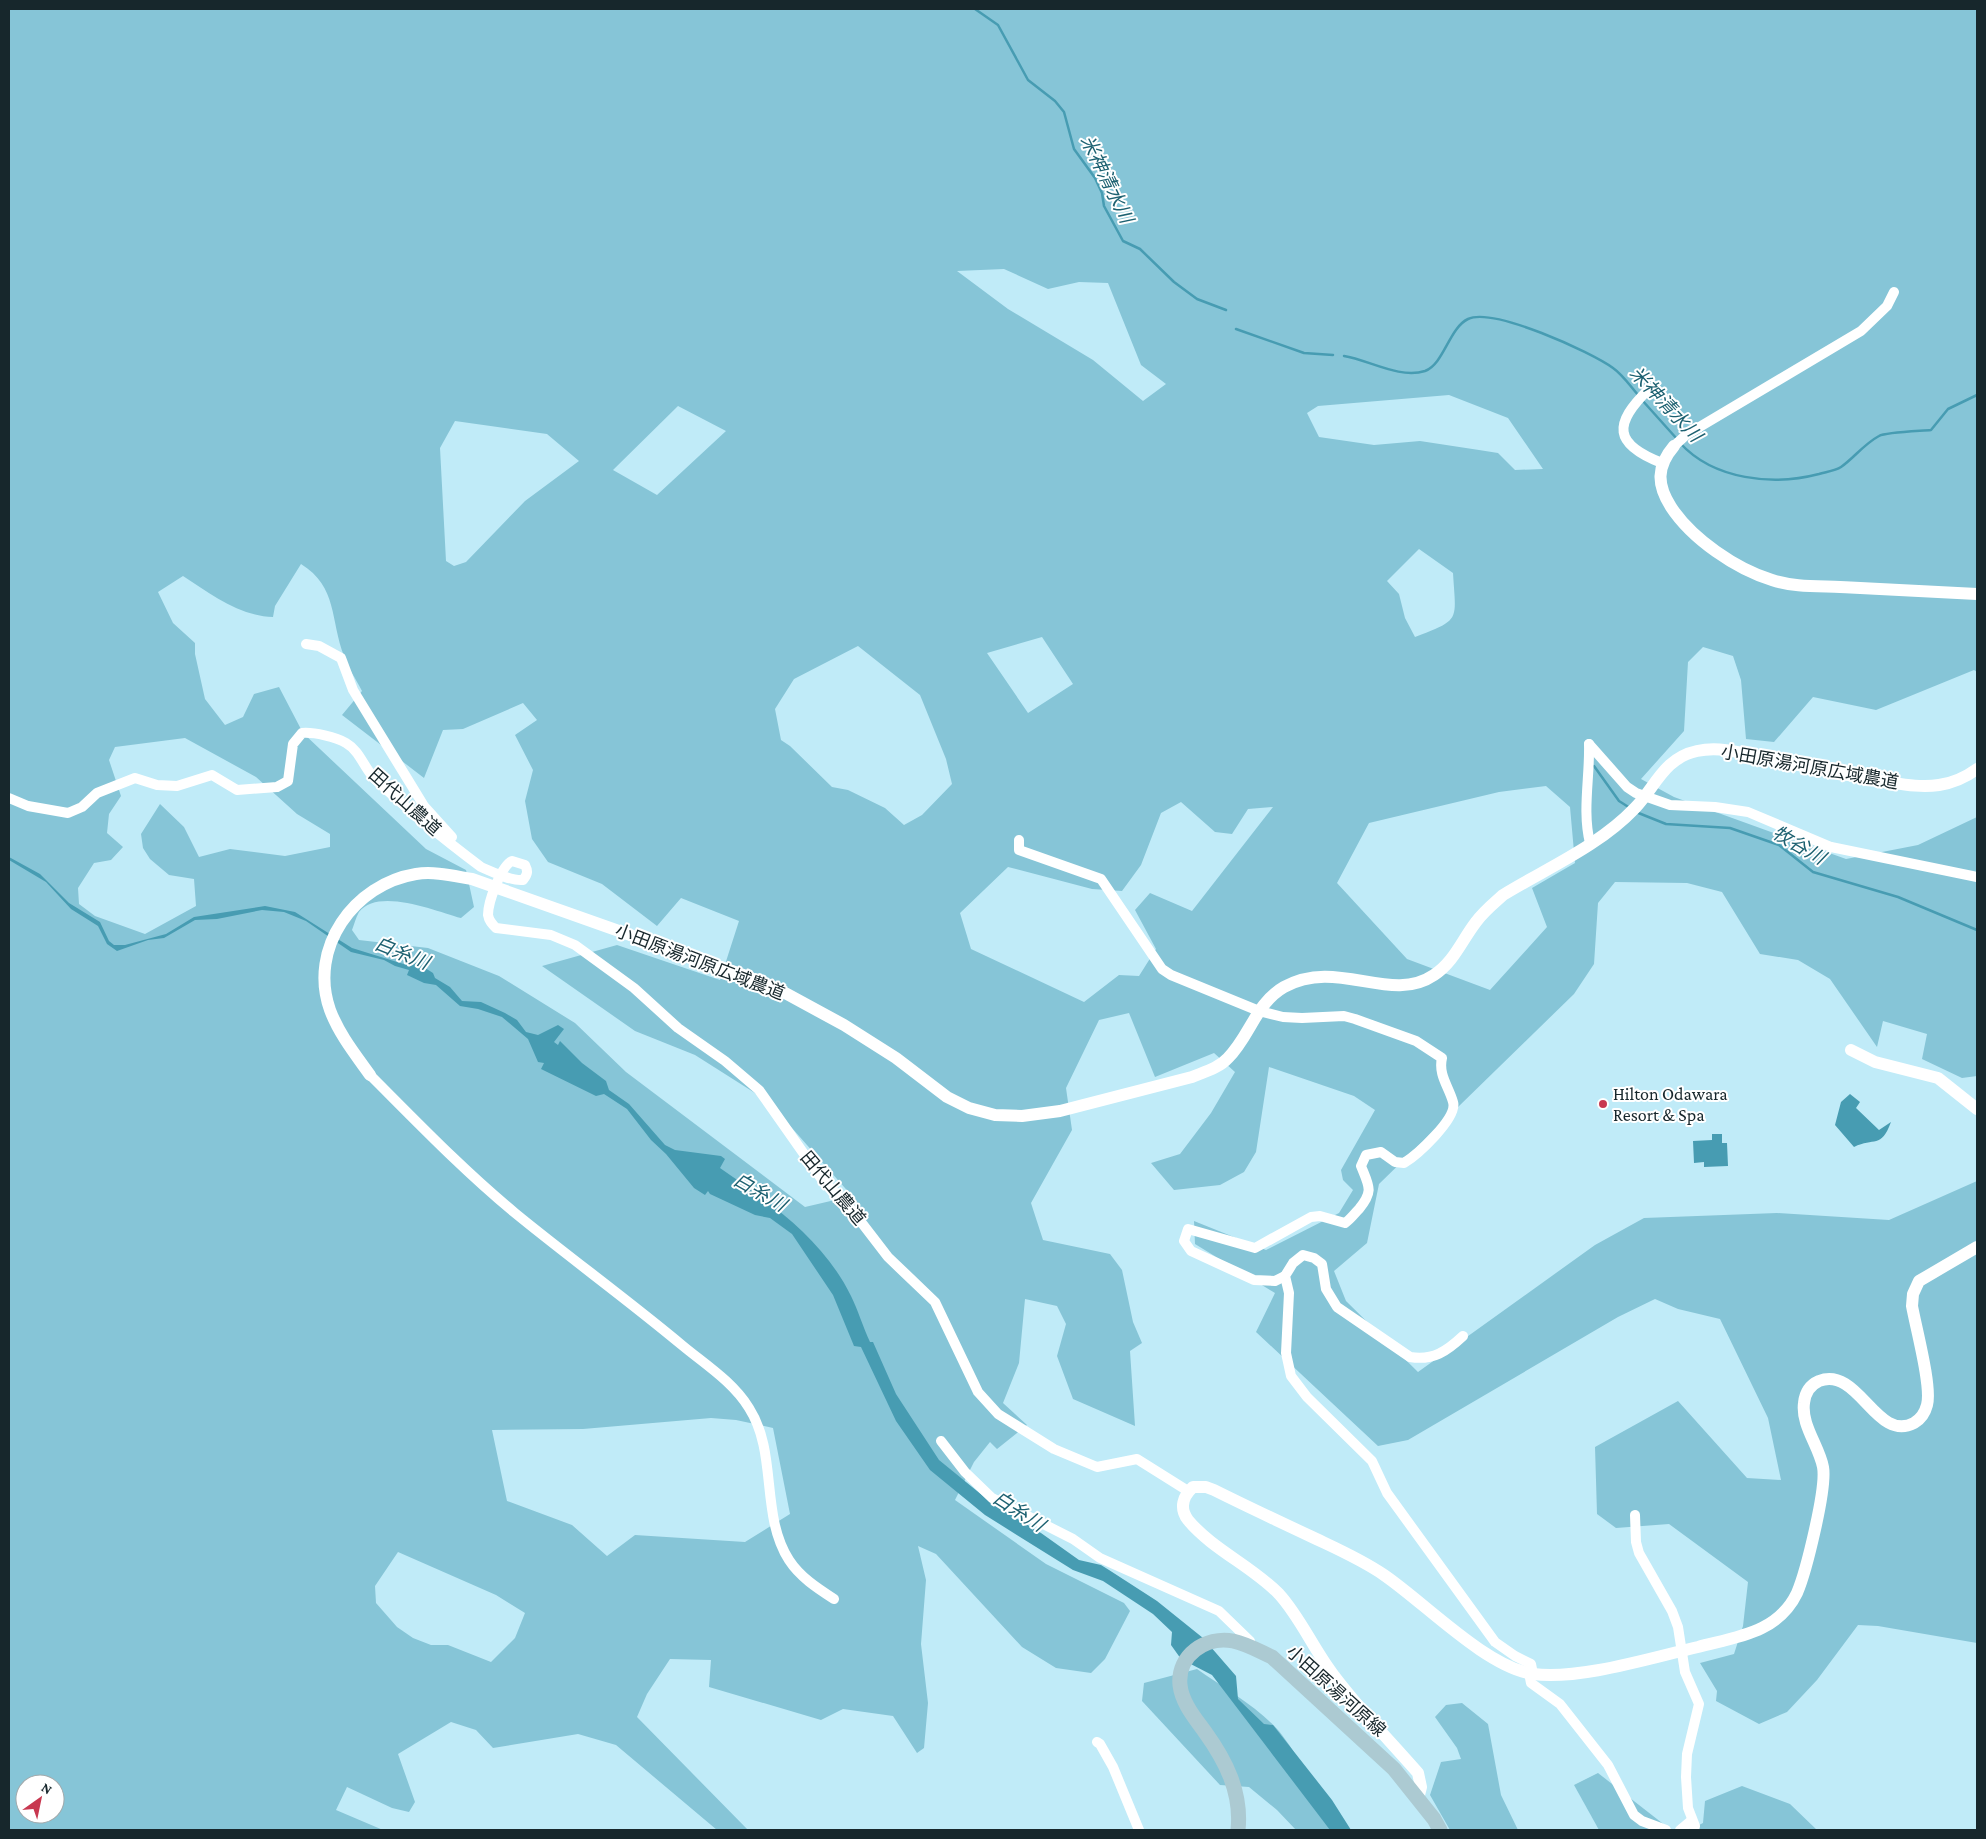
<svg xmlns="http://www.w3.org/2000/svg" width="1986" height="1839" font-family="'Crimson Pro','Noto Sans JP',serif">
<rect width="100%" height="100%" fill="#c0ebf8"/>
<!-- green -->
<g fill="#86c5d7" fill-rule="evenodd">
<path d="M 9,9 L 1977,9 L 1977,672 L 1974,670 L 1876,710 L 1813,697 L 1774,742 L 1746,739 L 1741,680 L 1733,656 L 1703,647 L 1688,662 L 1684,731 L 1641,779 L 1674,797 L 1846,859 L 1918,845 L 1977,817 L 1977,1076 L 1962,1078 L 1922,1059 L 1927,1034 L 1883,1021 L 1877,1047 L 1830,979 L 1798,960 L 1760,954 L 1722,892 L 1687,883 L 1615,882 L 1598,903 L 1594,964 L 1574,994 L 1379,1184 L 1367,1243 L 1334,1271 L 1346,1301 L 1418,1372 L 1595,1245 L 1644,1218 L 1777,1213 L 1889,1220 L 1977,1181 L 1977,1643 L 1878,1626 L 1858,1625 L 1817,1680 L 1787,1712 L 1759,1724 L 1716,1701 L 1717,1691 L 1700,1663 L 1734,1654 L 1743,1626 L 1748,1582 L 1669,1524 L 1616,1528 L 1597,1514 L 1595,1447 L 1678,1401 L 1747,1478 L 1781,1480 L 1768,1418 L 1720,1319 L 1678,1309 L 1655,1299 L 1618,1317 L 1408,1440 L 1378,1446 L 1256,1332 L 1275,1293 L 1195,1244 L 1194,1221 L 1266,1250 L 1339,1213 L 1353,1190 L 1343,1180 L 1341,1170 L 1375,1110 L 1354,1096 L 1269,1067 L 1256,1152 L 1244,1172 L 1220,1185 L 1174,1190 L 1151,1163 L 1180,1154 L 1211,1113 L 1235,1072 L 1214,1053 L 1155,1077 L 1129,1013 L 1099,1020 L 1066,1088 L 1072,1130 L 1031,1203 L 1043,1240 L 1110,1254 L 1122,1270 L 1133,1322 L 1142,1343 L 1130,1351 L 1135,1426 L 1073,1399 L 1057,1356 L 1066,1324 L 1057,1306 L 1025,1299 L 1019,1363 L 1003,1403 L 1027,1425 L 997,1449 L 990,1442 L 974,1462 L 955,1500 L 1046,1564 L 1124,1603 L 1130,1611 L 1105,1659 L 1091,1673 L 1056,1668 L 1022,1647 L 936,1554 L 918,1546 L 926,1580 L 921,1644 L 928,1703 L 924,1748 L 917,1753 L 893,1716 L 843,1709 L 821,1720 L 709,1687 L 711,1660 L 670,1659 L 647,1694 L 637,1717 L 748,1830 L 717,1830 L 616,1745 L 578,1734 L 493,1748 L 476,1730 L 451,1722 L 398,1754 L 415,1802 L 409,1812 L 392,1808 L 347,1787 L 336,1810 L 383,1830 L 9,1830 ZM 1004,269 L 1048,289 L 1079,282 L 1108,283 L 1141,365 L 1166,384 L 1143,401 L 1093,360 L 1008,309 L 957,271 ZM 1449,395 L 1508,418 L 1543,469 L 1515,470 L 1498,453 L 1479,450 L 1420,441 L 1374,445 L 1319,437 L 1307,413 L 1318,406 ZM 678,406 L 726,431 L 657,495 L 613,470 ZM 455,421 L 547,434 L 579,461 L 525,501 L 466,562 L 454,566 L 446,561 L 440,448 ZM 1419,549 L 1453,573 C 1456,622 1461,619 1415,637 L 1405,618 L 1399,594 L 1387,581 ZM 301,564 C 338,587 330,620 344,656 C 348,668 356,679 362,691 L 342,715 L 424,778 L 443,730 L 463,729 L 523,703 L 537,720 L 515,735 L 533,770 L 525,801 L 532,839 L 548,862 L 602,884 L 657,926 L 681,898 L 739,921 L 720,980 L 617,945 L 542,966 L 635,1031 L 695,1055 L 769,1102 L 852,1196 L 805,1207 L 626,1072 L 575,1023 L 499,976 L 428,948 L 359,940 L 352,930 C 354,925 356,917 359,912 C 378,887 436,911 461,918 L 474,907 L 466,870 L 426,849 L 303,733 L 279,687 L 254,694 L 243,717 L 225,725 L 205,699 L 195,654 L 195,643 L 173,623 L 158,592 L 183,576 C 211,594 239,616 273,617 L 275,606 ZM 1042,637 L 1073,684 L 1028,713 L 987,653 ZM 858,646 L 920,695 L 946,759 L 952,784 L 922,815 L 904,825 L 885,808 L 848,790 L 832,787 L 790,746 L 781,740 L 775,709 L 794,679 ZM 185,738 L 256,777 L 297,814 L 330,834 L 330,847 L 285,856 L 230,849 L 199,857 L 184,827 L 160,804 L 141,834 L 143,848 L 150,859 L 169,875 L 194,879 L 196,906 L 145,934 L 95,916 L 79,904 L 78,888 L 94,863 L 111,860 L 123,847 L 107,833 L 109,814 L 121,796 L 109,760 L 115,747 ZM 1546,786 L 1570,807 L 1575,863 L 1532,888 L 1547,927 L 1490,990 L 1407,959 L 1337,883 L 1369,823 L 1499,792 ZM 1181,802 L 1215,832 L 1232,834 L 1248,809 L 1273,807 L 1192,911 L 1150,893 L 1135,910 L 1156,949 L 1139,976 L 1119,975 L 1084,1002 L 971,949 L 960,913 L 1008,867 L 1092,889 L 1122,891 L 1141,865 L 1161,813 ZM 711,1418 L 736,1420 L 773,1428 L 790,1514 L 745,1542 L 635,1535 L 607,1556 L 572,1525 L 507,1501 L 492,1430 L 583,1429 ZM 398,1552 L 496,1595 L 525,1613 L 515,1638 L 491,1662 L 448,1645 L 431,1645 L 413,1638 L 397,1627 L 376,1603 L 375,1586 ZM 25,1784 L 55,1784 L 55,1814 L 25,1814 Z"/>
<path d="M 1197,1669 C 1224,1688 1263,1710 1282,1735 C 1305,1765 1319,1801 1342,1830 L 1296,1830 L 1277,1810 L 1249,1787 L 1220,1785 L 1142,1701 L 1144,1683 Z"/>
<path d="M 1462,1703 L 1488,1724 L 1501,1795 L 1518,1830 L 1450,1830 L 1430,1795 L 1441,1762 L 1461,1759 L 1457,1748 L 1435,1717 L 1446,1705 Z"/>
<path d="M 1598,1773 L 1671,1830 L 1599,1830 L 1574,1785 Z"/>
<path d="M 1742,1786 L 1790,1804 L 1817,1830 L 1689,1830 L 1703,1823 L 1705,1801 Z"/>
</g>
<!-- water -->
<g fill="#479cb2">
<path d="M 9,857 L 40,874 L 69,903 L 100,922 L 109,941 L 114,945 L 125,945 L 166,934 L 194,917 L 265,906 L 295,912 L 352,948 L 410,966 L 414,961 L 433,973 L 435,978 L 450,987 L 462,1001 L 481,1002 L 505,1013 L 517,1020 L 526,1032 L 538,1035 L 558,1025 L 564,1029 L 554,1042 L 558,1045 L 560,1041 L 582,1063 L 606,1081 L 609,1090 L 629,1104 L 665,1145 L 675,1150 L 721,1156 L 725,1159 L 720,1168 C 771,1203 823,1239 851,1296 C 858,1310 863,1327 870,1342 L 873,1342 L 896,1394 L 939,1460 L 993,1504 L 1041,1533 L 1079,1560 L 1101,1565 L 1109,1570 L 1157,1601 L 1203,1638 L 1236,1676 L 1238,1699 L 1264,1724 L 1273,1725 L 1332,1800 L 1351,1830 L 1330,1830 L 1212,1675 L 1181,1659 L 1171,1645 L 1172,1632 L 1153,1614 L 1103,1581 L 1073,1570 L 985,1515 L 930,1470 L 896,1421 L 861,1347 L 854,1346 L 833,1295 L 792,1234 L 770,1218 L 755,1215 L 710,1194 L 708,1191 L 705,1195 L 694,1188 L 666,1154 L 651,1140 L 627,1109 L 604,1094 L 596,1096 L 541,1069 L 544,1063 L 538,1062 L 528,1039 L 502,1017 L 478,1009 L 460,1006 L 436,985 L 424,983 L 407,975 L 409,970 L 395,966 L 384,960 L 351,952 L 306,921 L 284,912 L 262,910 L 217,919 L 195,920 L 164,938 L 148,940 L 117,951 L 107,944 L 98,926 L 71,909 L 46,882 L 9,860 Z"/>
<path d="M 1850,1094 L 1860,1102 L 1856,1108 L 1879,1130 L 1891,1122 C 1881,1149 1874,1137 1854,1147 L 1835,1125 L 1841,1102 Z"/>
<path d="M 1712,1134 L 1722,1134 L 1722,1143 L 1727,1143 L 1728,1166 L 1704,1167 L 1704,1162 L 1694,1163 L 1693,1141 L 1712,1140 Z"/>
</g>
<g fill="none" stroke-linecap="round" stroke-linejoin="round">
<!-- stream -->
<g stroke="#479cb2" stroke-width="2.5">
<path d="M 975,9 L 998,25 L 1028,80 L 1055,101 L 1064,112 L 1074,149 L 1095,178 L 1102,193 L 1104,206 L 1123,241 L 1140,249 L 1174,282 L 1197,299 L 1226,310"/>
<path d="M 1236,329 L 1304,353 L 1333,355"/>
<path d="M 1344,356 C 1369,360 1399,379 1425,371 C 1444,364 1449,328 1468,319 C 1493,307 1591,352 1613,368 C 1623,375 1631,387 1639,396"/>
<path d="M 1642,400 L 1677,439"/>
<path d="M 1680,443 C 1714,480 1773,486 1819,474 C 1825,472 1835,471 1841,467 C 1854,458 1864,444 1879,436 C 1886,432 1921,431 1931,430 L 1948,409 L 1977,395"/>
<path d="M 1594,766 L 1619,801 L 1630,808"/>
<path d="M 1636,812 L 1666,824 L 1730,828 L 1779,845 L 1813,872 L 1898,897 L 1977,930"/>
</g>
<!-- minor -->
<g stroke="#fff" stroke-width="10">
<path d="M 1649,389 C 1613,424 1613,444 1662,463"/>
<path d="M 1674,446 L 1686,435 L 1861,331 L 1887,306 L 1894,292"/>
<path d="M 306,644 L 319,646 L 341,658 L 353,690 L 424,806 L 452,837"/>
<path d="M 1589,744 L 1627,787 L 1636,793 L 1670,805 L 1715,807 L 1748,812 L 1831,847 L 1977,877"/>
<path d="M 1589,744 C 1590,777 1582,811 1590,843"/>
<path d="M 9,798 L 28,806 L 68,813 L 82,807 L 97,793 L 135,778 L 157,785 L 177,786 L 212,775 L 237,790 L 277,787 L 288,781 L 293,744 L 302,733 C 314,732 336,737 346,743 C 360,751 364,768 375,779 C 408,810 445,840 481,867 C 493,872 510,881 523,880 C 528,874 528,871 525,865 L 512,861 C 501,866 488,902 488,915 C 489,921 492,924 496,928 L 551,935 L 575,945 L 634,988 L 678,1028 L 725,1061 L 759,1090 L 823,1181 L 848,1205 L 888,1257 L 935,1302 L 978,1392 L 998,1414 L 1054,1449 L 1097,1467 L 1137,1459 L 1188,1491"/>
<path d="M 1019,840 L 1019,850 L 1101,879 L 1162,969 L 1171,975 L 1259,1011 L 1283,1017 L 1302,1018 L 1344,1016 L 1355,1019 L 1416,1041 L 1442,1058 C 1438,1075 1449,1087 1453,1102 C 1458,1118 1417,1155 1404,1163 L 1395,1162 L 1381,1152 L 1366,1155 L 1361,1166 C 1369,1186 1374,1191 1359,1209 C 1354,1214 1351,1219 1345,1223 L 1320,1216 L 1311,1217 L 1255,1248 L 1188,1229 L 1184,1241 L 1191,1251 L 1254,1280 L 1275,1281 L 1285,1276"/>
<path d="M 370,1075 C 417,1122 463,1170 515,1213 C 570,1258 628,1300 683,1346 C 706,1365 733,1382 749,1408 C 778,1453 760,1515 789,1560 C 800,1577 817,1588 834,1599"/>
<path d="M 1463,1336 C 1447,1351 1433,1361 1410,1357 L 1337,1307 L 1326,1289 L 1322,1264 L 1314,1258 L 1303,1255 L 1293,1263 L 1285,1276 L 1289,1293 L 1286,1353 L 1291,1376 L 1307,1397 L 1372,1461 L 1387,1493 L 1495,1642 L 1515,1656 L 1531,1664 L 1533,1674"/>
<path d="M 941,1441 L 965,1472 L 992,1498 L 1073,1539 L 1100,1558 L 1219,1611 L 1250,1641 L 1251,1646"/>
<path d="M 1635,1515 L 1636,1542 L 1639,1553 L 1672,1611 L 1678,1627 L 1685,1672 L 1699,1704 L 1687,1754 L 1686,1777 L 1688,1808 L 1695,1826 L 1694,1830"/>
<path d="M 1529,1673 L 1531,1683 L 1560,1704 L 1608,1765 L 1634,1815 L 1642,1821 L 1666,1830"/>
<path d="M 1097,1742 L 1100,1744 L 1113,1767 L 1139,1830"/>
<path d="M 1680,1830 L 1692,1820"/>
</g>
<!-- tertiary -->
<g stroke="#fff" stroke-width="12">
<path d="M 1674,446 C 1656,467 1657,485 1671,507 C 1692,539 1736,569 1772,580 C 1793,587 1818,586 1840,587 C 1886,589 1932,592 1977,594"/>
<path d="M 1851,1050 L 1875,1062 L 1938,1078 L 1977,1109"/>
<path d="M 370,1075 C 355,1054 339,1034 330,1010 C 308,948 354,884 416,874 C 434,871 454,876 472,879 L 746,976 L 787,994 L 844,1025 L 896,1058 L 947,1097 L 969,1108 L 995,1115 L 1022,1116 L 1060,1111 L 1192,1077 C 1204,1072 1219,1068 1228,1058 C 1250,1036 1256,1003 1284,987 C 1338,957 1390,1005 1434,975 C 1454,962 1462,940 1476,922 C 1483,912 1493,904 1503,895 C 1547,868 1599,846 1635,808 C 1656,786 1664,758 1697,751 C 1720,746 1742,753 1764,758 C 1804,766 1843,775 1883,781 C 1902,784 1920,788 1939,785 C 1953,783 1966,777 1977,769"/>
<path d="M 1418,1799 L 1421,1787 L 1418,1773 C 1389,1740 1358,1708 1332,1673 C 1313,1648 1300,1617 1279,1594 C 1252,1566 1213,1550 1188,1520 C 1179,1508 1183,1496 1193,1487 L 1206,1487 L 1214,1490 C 1246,1506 1278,1521 1310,1536 C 1335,1548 1361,1559 1384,1575 C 1425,1603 1486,1667 1533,1674 C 1580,1680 1650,1658 1698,1647 C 1736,1637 1778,1633 1797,1593 C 1806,1572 1827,1488 1823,1467 C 1819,1446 1801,1425 1804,1403 C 1805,1393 1810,1385 1819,1381 C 1859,1366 1876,1443 1914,1423 C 1921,1419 1925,1413 1927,1405 C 1932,1387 1916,1328 1912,1306 L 1913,1294 L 1919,1281 L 1977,1247"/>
</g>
<!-- secondary -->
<path stroke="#accad2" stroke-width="15" d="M 1238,1830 C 1242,1793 1226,1761 1205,1732 C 1195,1718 1182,1703 1180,1685 C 1177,1655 1206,1636 1233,1641 C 1247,1644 1259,1651 1272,1657 L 1394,1769 L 1434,1819 L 1440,1830"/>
</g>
<!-- markers -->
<circle fill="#c83850" stroke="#fff" stroke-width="2" cx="1603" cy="1104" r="5"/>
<g text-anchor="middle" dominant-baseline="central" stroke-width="4" stroke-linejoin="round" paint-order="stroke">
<!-- street labels -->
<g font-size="18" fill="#17272c" stroke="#fff">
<text transform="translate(1810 767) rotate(10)">小田原湯河原広域農道</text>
<text transform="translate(405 802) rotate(42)">田代山農道</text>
<text transform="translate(700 962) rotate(21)">小田原湯河原広域農道</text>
<text transform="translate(833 1188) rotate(50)">田代山農道</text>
<text transform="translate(1336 1691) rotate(42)">小田原湯河原線</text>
</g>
<!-- poi labels -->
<g font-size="18" fill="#17272c" stroke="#fff" text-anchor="start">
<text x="1613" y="1094">Hilton Odawara<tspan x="1613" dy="21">Resort &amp; Spa</tspan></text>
</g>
<!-- water labels -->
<g font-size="19" font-style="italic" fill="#1d6171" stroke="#fff">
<text transform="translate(1107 179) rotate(64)">米神清水川</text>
<text transform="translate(1666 404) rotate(47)">米神清水川</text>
<text transform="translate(1799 845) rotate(30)">牧谷川</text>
<text transform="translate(402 953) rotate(22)">白糸川</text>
<text transform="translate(760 1192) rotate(30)">白糸川</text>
<text transform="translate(1019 1511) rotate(33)">白糸川</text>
</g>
</g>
<!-- border -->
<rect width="1986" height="1839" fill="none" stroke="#17272c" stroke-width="20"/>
<!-- north arrow -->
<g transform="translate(40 1799) rotate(33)"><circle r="24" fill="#ffffff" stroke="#a2a9ab"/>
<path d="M0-4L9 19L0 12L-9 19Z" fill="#c83850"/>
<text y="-8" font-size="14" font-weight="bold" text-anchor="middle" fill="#17272c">N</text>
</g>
</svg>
